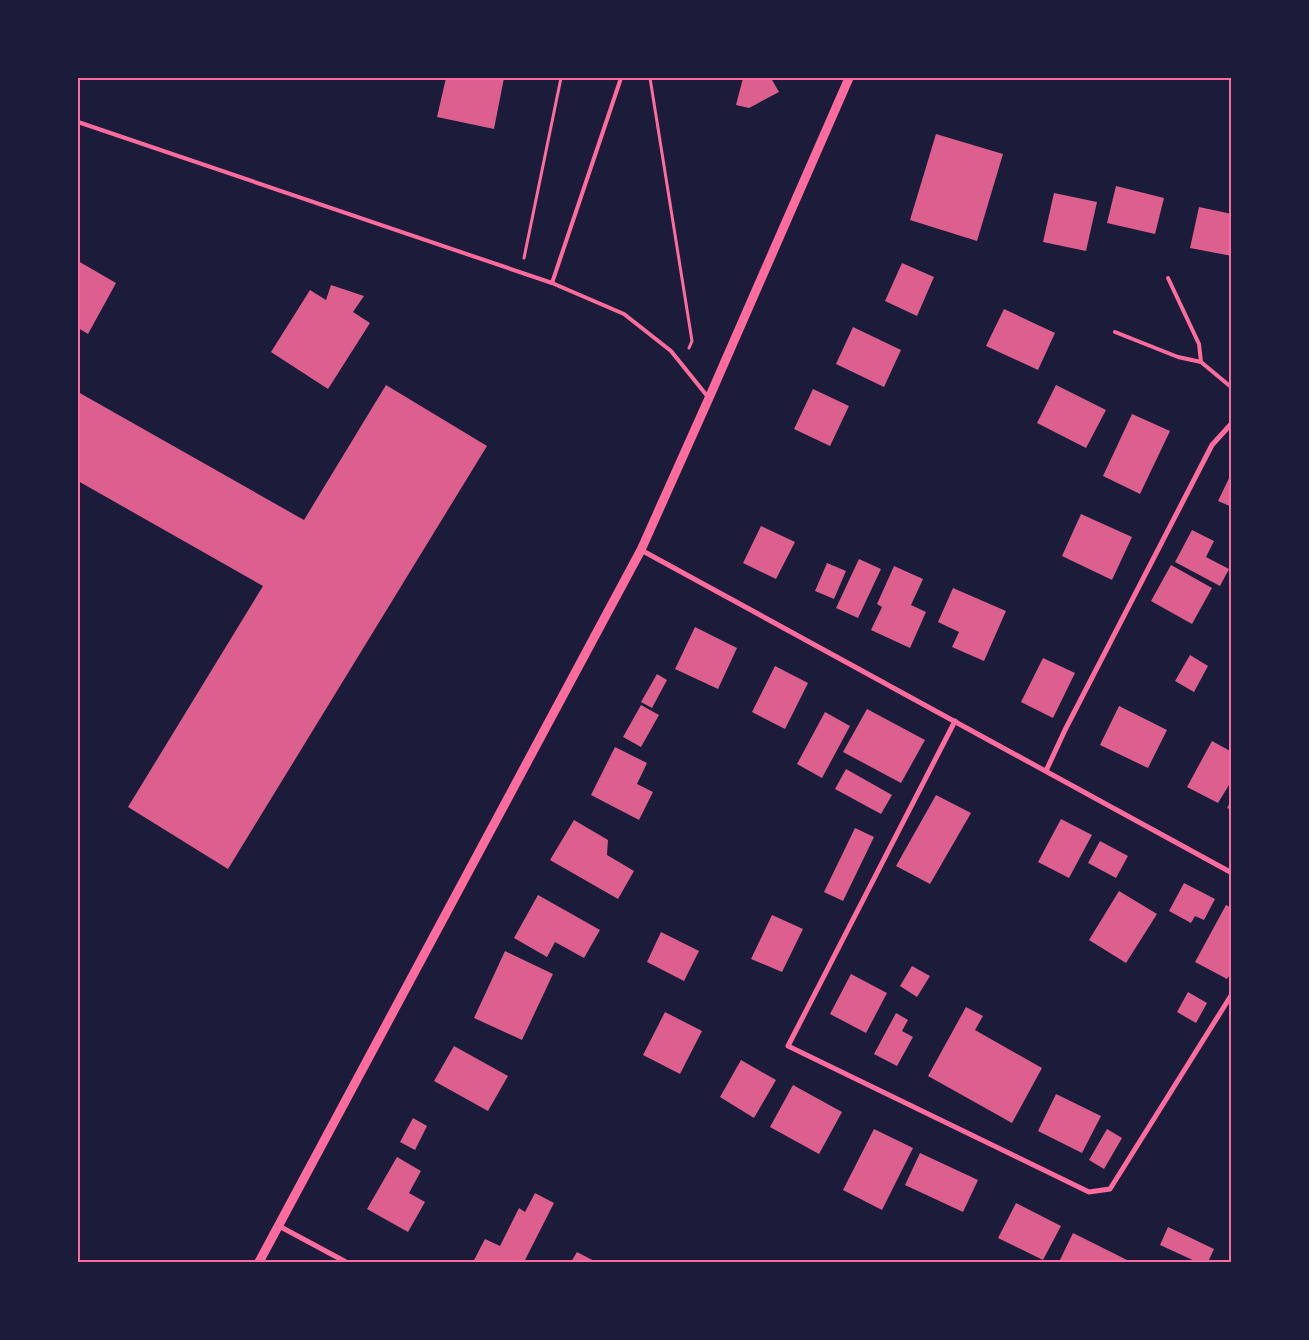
<svg xmlns="http://www.w3.org/2000/svg" width="1309" height="1340" font-family="'Noto Sans',sans-serif">
<rect width="100%" height="100%" fill="#1b1b3a"/>
<!-- building -->
<g fill="#dd5f8e">
<path d="M 446,78 L 504,78 L 494,129 L 437,117 Z"/>
<path d="M 743,78 L 771,78 L 779,92 L 749,108 L 736,105 Z"/>
<path d="M 936,134 L 1003,154 L 977,241 L 910,220 Z"/>
<path d="M 1116,186 L 1164,198 L 1155,234 L 1107,223 Z"/>
<path d="M 1054,193 L 1097,202 L 1086,251 L 1043,242 Z"/>
<path d="M 1199,207 L 1232,214 L 1232,256 L 1190,248 Z"/>
<path d="M 78,261 L 116,283 L 88,334 L 78,328 Z"/>
<path d="M 902,263 L 934,277 L 917,316 L 885,301 Z"/>
<path d="M 331,285 L 364,296 L 353,312 L 370,323 L 328,389 L 271,352 L 310,290 L 326,300 Z"/>
<path d="M 1004,309 L 1055,333 L 1038,370 L 986,346 Z"/>
<path d="M 853,327 L 901,350 L 884,387 L 836,364 Z"/>
<path d="M 386,385 L 487,446 L 228,869 L 128,807 L 263,586 L 78,481 L 78,392 L 304,520 Z"/>
<path d="M 1056,385 L 1106,410 L 1086,448 L 1037,423 Z"/>
<path d="M 813,389 L 849,406 L 830,446 L 794,429 Z"/>
<path d="M 1132,414 L 1170,431 L 1140,494 L 1103,476 Z"/>
<path d="M 1232,472 L 1232,507 L 1218,501 Z"/>
<path d="M 1081,514 L 1132,537 L 1112,580 L 1062,556 Z"/>
<path d="M 761,526 L 795,542 L 776,579 L 743,563 Z"/>
<path d="M 1192,530 L 1214,541 L 1206,557 L 1229,569 L 1220,586 L 1175,562 Z"/>
<path d="M 859,559 L 881,569 L 858,618 L 836,608 Z"/>
<path d="M 827,563 L 846,571 L 834,599 L 815,591 Z"/>
<path d="M 1171,565 L 1212,588 L 1192,624 L 1151,601 Z"/>
<path d="M 894,566 L 923,579 L 911,605 L 926,612 L 910,648 L 871,630 L 882,607 L 877,604 Z"/>
<path d="M 953,588 L 1006,611 L 984,661 L 952,647 L 959,632 L 938,622 Z"/>
<path d="M 695,627 L 737,648 L 718,689 L 675,669 Z"/>
<path d="M 1190,655 L 1208,666 L 1194,692 L 1175,681 Z"/>
<path d="M 1043,658 L 1075,673 L 1053,718 L 1021,702 Z"/>
<path d="M 775,666 L 808,683 L 785,729 L 752,712 Z"/>
<path d="M 657,674 L 667,680 L 652,708 L 641,702 Z"/>
<path d="M 641,705 L 659,715 L 641,747 L 623,737 Z"/>
<path d="M 1119,706 L 1167,730 L 1148,768 L 1100,745 Z"/>
<path d="M 867,709 L 925,740 L 901,783 L 843,752 Z"/>
<path d="M 825,712 L 850,726 L 822,778 L 797,764 Z"/>
<path d="M 1212,741 L 1232,752 L 1232,780 L 1218,803 L 1187,787 Z"/>
<path d="M 615,747 L 647,763 L 637,784 L 653,792 L 639,820 L 591,795 Z"/>
<path d="M 846,769 L 892,795 L 881,814 L 835,789 Z"/>
<path d="M 936,795 L 971,813 L 930,884 L 896,866 Z"/>
<path d="M 1232,799 L 1232,810 L 1227,808 Z"/>
<path d="M 1061,819 L 1092,835 L 1069,878 L 1038,862 Z"/>
<path d="M 574,820 L 608,840 L 607,855 L 634,871 L 618,899 L 550,860 Z"/>
<path d="M 855,828 L 874,837 L 843,901 L 824,892 Z"/>
<path d="M 1100,841 L 1128,856 L 1116,878 L 1088,863 Z"/>
<path d="M 1184,883 L 1215,899 L 1204,920 L 1195,916 L 1191,923 L 1169,911 Z"/>
<path d="M 1119,891 L 1157,914 L 1126,963 L 1089,940 Z"/>
<path d="M 538,895 L 600,930 L 584,958 L 555,942 L 547,957 L 514,938 Z"/>
<path d="M 1226,905 L 1232,908 L 1232,972 L 1227,979 L 1195,962 Z"/>
<path d="M 772,915 L 803,929 L 782,972 L 751,959 Z"/>
<path d="M 661,932 L 699,951 L 684,981 L 647,962 Z"/>
<path d="M 505,951 L 553,974 L 522,1040 L 474,1018 Z"/>
<path d="M 912,966 L 930,976 L 917,997 L 900,986 Z"/>
<path d="M 851,974 L 887,993 L 866,1033 L 830,1014 Z"/>
<path d="M 1188,992 L 1207,1003 L 1196,1023 L 1177,1012 Z"/>
<path d="M 966,1007 L 983,1016 L 975,1030 L 1042,1068 L 1012,1123 L 928,1076 Z"/>
<path d="M 665,1012 L 702,1031 L 680,1074 L 643,1055 Z"/>
<path d="M 896,1013 L 908,1020 L 902,1031 L 913,1037 L 897,1066 L 874,1054 Z"/>
<path d="M 454,1046 L 508,1076 L 488,1111 L 434,1081 Z"/>
<path d="M 741,1060 L 776,1080 L 754,1118 L 720,1097 Z"/>
<path d="M 793,1085 L 842,1112 L 819,1154 L 770,1127 Z"/>
<path d="M 1056,1094 L 1101,1116 L 1082,1153 L 1038,1131 Z"/>
<path d="M 413,1118 L 427,1126 L 415,1150 L 400,1142 Z"/>
<path d="M 874,1129 L 913,1148 L 882,1210 L 843,1190 Z"/>
<path d="M 1107,1129 L 1122,1138 L 1104,1169 L 1089,1160 Z"/>
<path d="M 920,1153 L 978,1180 L 963,1212 L 905,1185 Z"/>
<path d="M 397,1157 L 421,1171 L 409,1193 L 425,1202 L 408,1232 L 367,1209 Z"/>
<path d="M 535,1193 L 554,1203 L 524,1262 L 473,1262 L 485,1239 L 500,1246 L 519,1208 L 525,1212 Z"/>
<path d="M 1016,1203 L 1061,1226 L 1043,1260 L 998,1238 Z"/>
<path d="M 1168,1227 L 1214,1249 L 1208,1262 L 1197,1262 L 1160,1245 Z"/>
<path d="M 1073,1233 L 1131,1262 L 1059,1262 Z"/>
<path d="M 577,1252 L 596,1262 L 571,1262 Z"/>
</g>
<g fill="none" stroke-linecap="round" stroke-linejoin="round">
<!-- path -->
<g stroke="#ff6b9d" stroke-width="3">
<path d="M 650,78 L 692,341 L 689,348"/>
<path d="M 524,258 L 561,78"/>
</g>
<!-- service -->
<g stroke="#ff6b9d" stroke-width="4">
<path d="M 78,122 L 552,283 L 624,314 L 671,351 L 708,397"/>
<path d="M 552,283 L 621,78"/>
<path d="M 1115,332 L 1178,357 L 1201,362 L 1199,344 L 1168,278"/>
<path d="M 1201,362 L 1231,387 L 1232,392"/>
</g>
<!-- minor -->
<g stroke="#ff6b9d" stroke-width="5">
<path d="M 641,550 L 1232,873"/>
<path d="M 955,721 L 788,1046 L 1089,1192 L 1110,1189 L 1232,994"/>
<path d="M 1046,771 L 1065,730 L 1212,445 L 1232,423"/>
<path d="M 279,1226 L 346,1262"/>
</g>
<!-- tertiary -->
<path stroke="#ff6b9d" stroke-width="9" d="M 259,1262 L 641,550 L 709,398 L 849,78"/>
</g>
<!-- border -->
<rect width="1309" height="1340" fill="none" stroke="#1b1b3a" stroke-width="158"/>
<rect x="79" y="79" width="1151" height="1182" fill="none" stroke="#ff6b9d" stroke-width="2"/>
</svg>
